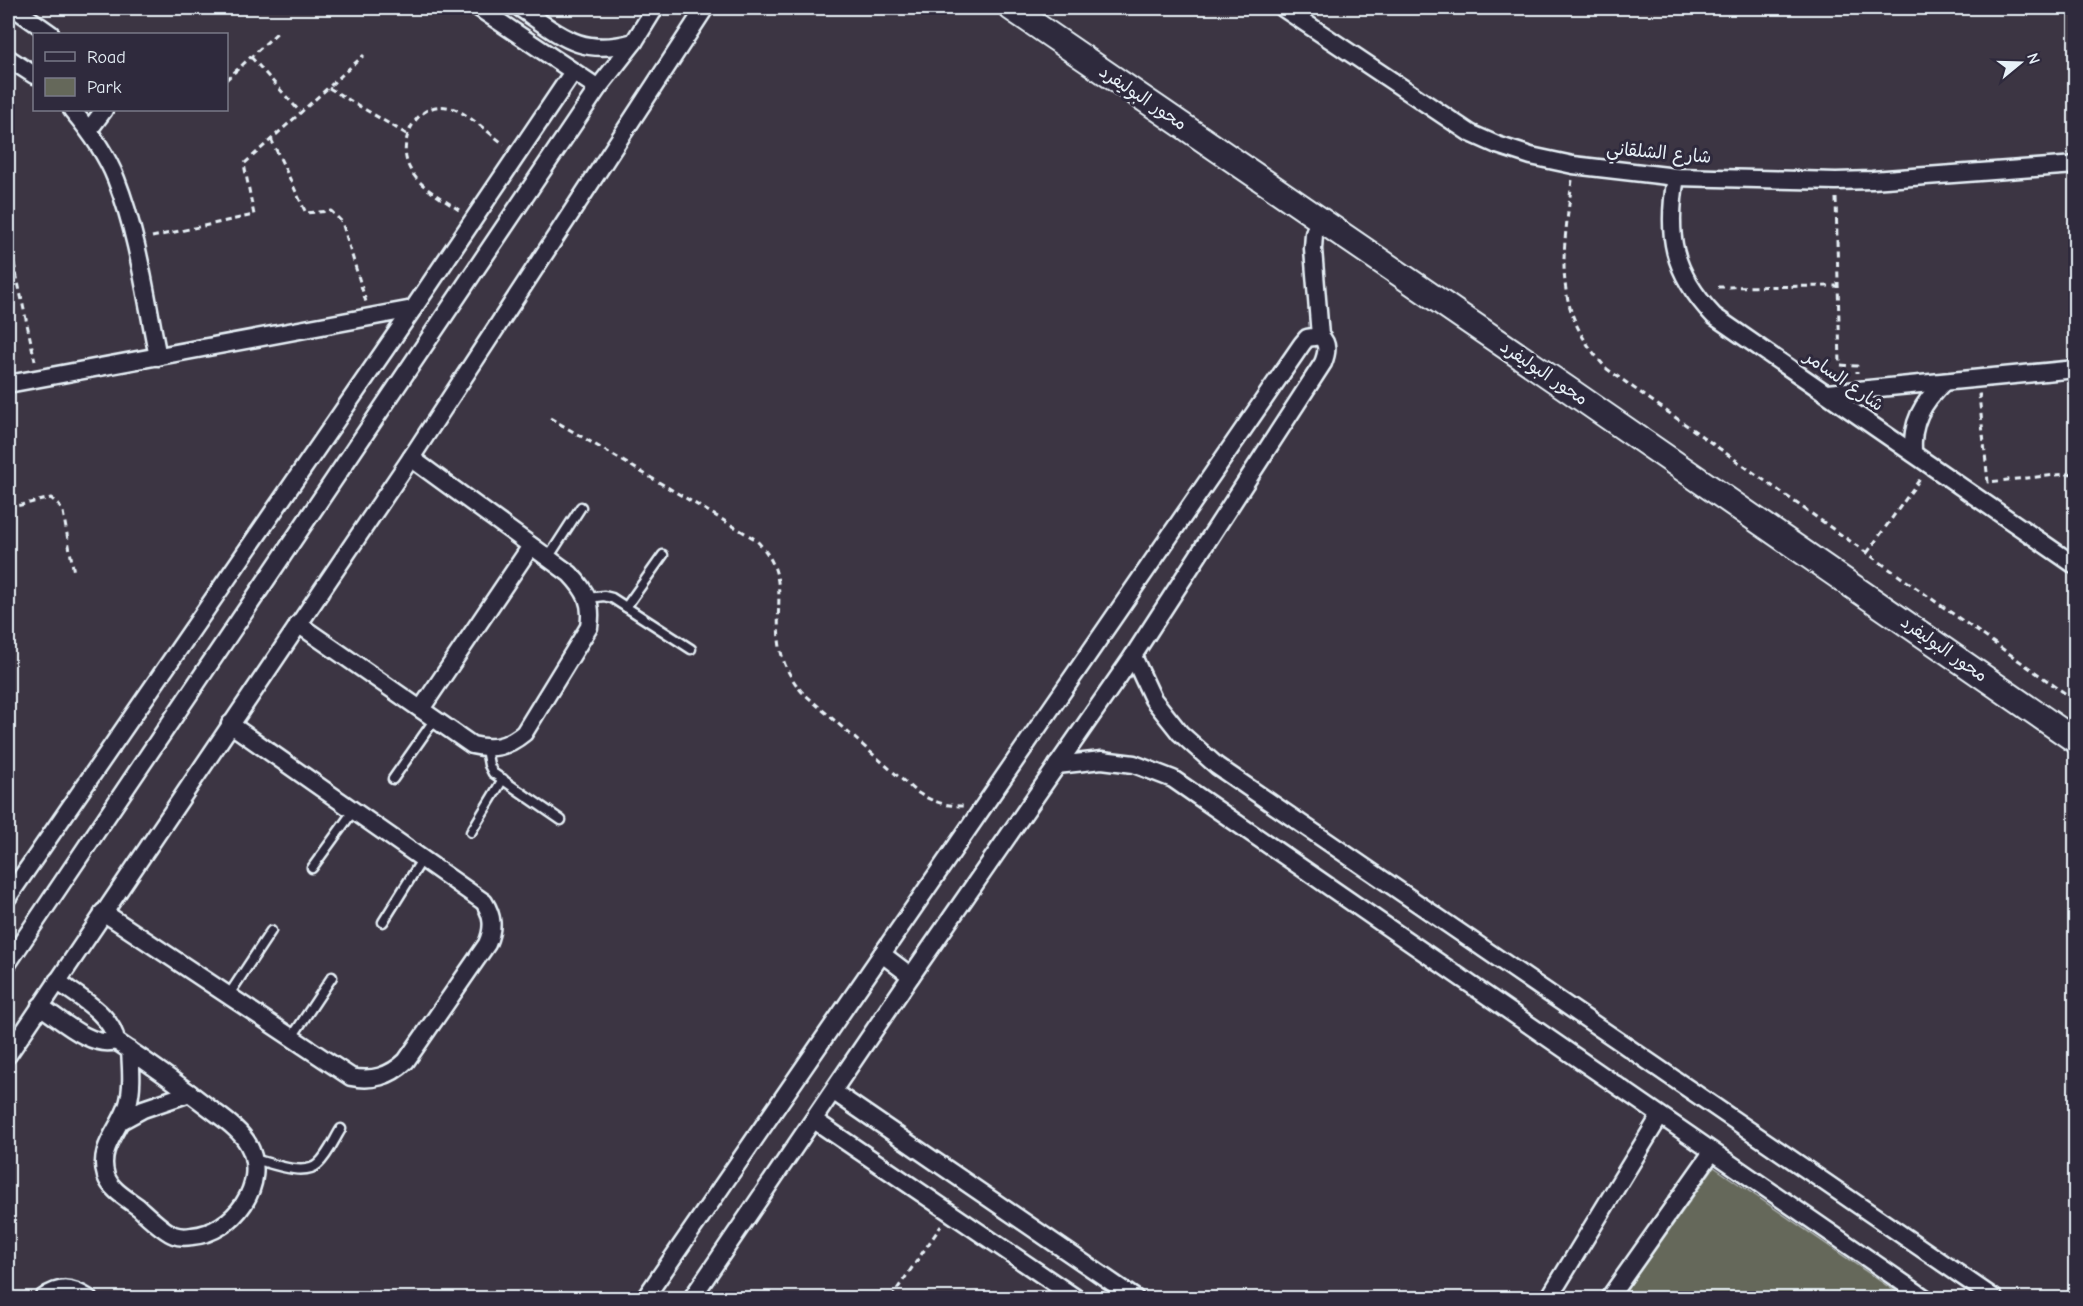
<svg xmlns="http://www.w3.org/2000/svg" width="2083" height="1306" font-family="'Comic Neue','Playpen Sans Arabic',sans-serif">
<rect width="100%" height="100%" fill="#3c3543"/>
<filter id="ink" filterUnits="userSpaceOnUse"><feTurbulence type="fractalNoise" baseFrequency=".0167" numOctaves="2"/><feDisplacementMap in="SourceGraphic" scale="12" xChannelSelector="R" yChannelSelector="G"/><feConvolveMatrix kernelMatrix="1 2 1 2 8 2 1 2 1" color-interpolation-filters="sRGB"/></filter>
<g filter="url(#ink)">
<!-- green -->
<path fill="#65685a" stroke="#a6aca9" stroke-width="1.5" d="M 1714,1167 L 1905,1298 L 1621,1298 Z"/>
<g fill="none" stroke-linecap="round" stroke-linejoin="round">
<defs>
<g id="lane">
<path d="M 548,558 L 581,507"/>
<path d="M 588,598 L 604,596 L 612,598 L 691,649"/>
<path d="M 626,607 L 663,555"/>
<path d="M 486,749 L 489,765 L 493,773 L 561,820"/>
<path d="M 393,779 L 435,719"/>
<path d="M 471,832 L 503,779"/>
<path d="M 312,868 L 354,810"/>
<path d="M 383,922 L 423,858"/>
<path d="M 228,996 L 271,931"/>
<path d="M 292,1037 L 332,977"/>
<path d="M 254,1159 C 270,1163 304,1177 318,1164 C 328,1155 334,1140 341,1129"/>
</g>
<g id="street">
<path d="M 14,8 L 51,34"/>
<path d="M 479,8 L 598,88"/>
<path d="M 520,8 C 561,36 581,57 634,42"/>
<path d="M 1283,8 L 1470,133 L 1497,145 L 1531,156 L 1573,165 L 1676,177 L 1836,181 L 1872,180 L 2076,165"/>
<path d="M 8,58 L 34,75"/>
<path d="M 72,110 C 89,130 106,153 116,179 C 138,235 146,298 158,357"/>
<path d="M 89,130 L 104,110"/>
<path d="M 1676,177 C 1666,235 1672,272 1714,316 L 2076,566"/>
<path d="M 8,384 L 413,309"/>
<path d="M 1827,393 L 2076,369"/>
<path d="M 1913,453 C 1911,423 1922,403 1944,382"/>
<path d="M 298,624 L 472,745 C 493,750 507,747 524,733 L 589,627 C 593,603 586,591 570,574 L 411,458"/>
<path d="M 1133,656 L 1153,699 L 1180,733 L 1217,766 L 1994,1298"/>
<path d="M 421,709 L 531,546"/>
<path d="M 1057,765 L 1102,760 L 1134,764 L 1173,779 L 1925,1298"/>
<path d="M 8,897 L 413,309 L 573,72"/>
<path d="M 103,912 L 351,1077 C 372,1081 389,1077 406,1061 L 487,944 C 494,928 493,916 484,902 L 230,724"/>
<path d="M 882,954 L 911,976"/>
<path d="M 8,963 L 598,88 L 634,42 L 655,8"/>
<path d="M 57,981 C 77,996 112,1014 116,1041 C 149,1063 181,1086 212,1110 C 225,1120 240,1130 248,1144 C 270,1184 233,1233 192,1236 C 186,1237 179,1237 174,1235 C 163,1231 147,1215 138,1207 C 126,1198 111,1190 106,1176 C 97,1147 120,1130 128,1104 C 133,1087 131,1068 130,1050"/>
<path d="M 40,1006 C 60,1019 92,1049 116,1041"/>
<path d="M 8,1055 L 411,458 L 705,8"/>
<path d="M 834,1092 L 1135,1298"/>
<path d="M 814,1120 L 1076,1298"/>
<path d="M 121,1121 L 143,1109 L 190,1093"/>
<path d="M 43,1298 C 60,1286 71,1287 88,1298"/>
<path d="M 645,1298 L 1302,344 L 1307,338 L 1320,336"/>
<path d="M 692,1298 L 911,976 L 1133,656 L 1323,363 C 1327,353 1329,344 1320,336 L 1313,249 L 1314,234 L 1319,218"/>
<path d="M 1549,1298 L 1660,1116"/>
<path d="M 1609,1298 L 1712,1152"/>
</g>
<path id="secondary" d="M 1011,8 L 1572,392 L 2076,741"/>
</defs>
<!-- lane casing -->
<use href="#lane" stroke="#e8f1f8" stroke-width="13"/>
<!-- street casing -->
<use href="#street" stroke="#e8f1f8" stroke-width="21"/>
<!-- secondary casing -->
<use href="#secondary" stroke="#e8f1f8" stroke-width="28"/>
<!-- path -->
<g stroke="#e8f1f8" stroke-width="3" stroke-dasharray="6 4.5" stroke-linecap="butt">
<path d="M 251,57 L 301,113"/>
<path d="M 226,80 L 279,31"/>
<path d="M 329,88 L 408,135"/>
<path d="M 271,139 L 306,213 L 331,211 L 342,222 L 366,302"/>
<path d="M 1572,180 C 1563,257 1550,307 1607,369 L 2076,701"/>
<path d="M 1836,198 L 1840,365 L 1857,366 L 1857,373"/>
<path d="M 459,210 C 443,199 419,187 410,169 C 395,142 418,98 451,108 C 465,111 491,135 504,144"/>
<path d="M 152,237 L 254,215 L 244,164 L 364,55"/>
<path d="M 8,246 L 10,245 L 35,361"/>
<path d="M 1718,287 L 1838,286"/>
<path d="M 1981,395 L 1979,395 L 1988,482 L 2076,473"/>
<path d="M 550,418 L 755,539 C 792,576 773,603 780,647 C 783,664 791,679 802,692 L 915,791 C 930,801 945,806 963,806"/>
<path d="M 8,508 L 51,498 L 58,504 L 63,512 L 74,573"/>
<path d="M 1867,553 L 1920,479"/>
<path d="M 891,1298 L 941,1226"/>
</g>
<!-- lane -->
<use href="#lane" stroke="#2f2a3d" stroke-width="8"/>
<!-- street -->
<use href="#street" stroke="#2f2a3d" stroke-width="16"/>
<!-- secondary -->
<use href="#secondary" stroke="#2f2a3d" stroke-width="24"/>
</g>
</g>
<g text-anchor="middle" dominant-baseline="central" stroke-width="6" stroke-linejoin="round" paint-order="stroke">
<!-- street labels -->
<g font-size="18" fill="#e8f1f8" stroke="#2f2a3d">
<text transform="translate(1143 98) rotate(34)">محور البوليفرد</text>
<text transform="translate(1659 153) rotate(5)">شارع الشلقاني</text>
<text transform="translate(1544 373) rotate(34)">محور البوليفرد</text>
<text transform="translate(1844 381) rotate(35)">شارع السامر</text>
<text transform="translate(1944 649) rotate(35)">محور البوليفرد</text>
</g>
</g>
<!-- margin -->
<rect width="2083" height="1306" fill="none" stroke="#2f2a3d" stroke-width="30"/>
<rect x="15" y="15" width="2053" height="1276" fill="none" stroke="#e8f1f8" stroke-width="2" filter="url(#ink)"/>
<!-- legend -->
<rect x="33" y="33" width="195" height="78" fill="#2f2a3d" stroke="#797a88" stroke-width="1.5"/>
<rect x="45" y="52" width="30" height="9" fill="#2f2a3d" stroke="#797a88" stroke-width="1.5"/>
<text x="87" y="63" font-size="18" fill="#e8f1f8">Road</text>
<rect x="45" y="78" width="30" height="18" fill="#65685a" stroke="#797a88" stroke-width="1.5"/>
<text x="87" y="93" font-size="18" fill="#e8f1f8">Park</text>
<!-- north arrow -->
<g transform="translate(2020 63) rotate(71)" stroke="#2f2a3d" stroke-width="4.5" paint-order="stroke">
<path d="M0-4.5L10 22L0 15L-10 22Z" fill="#e8f1f8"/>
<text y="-9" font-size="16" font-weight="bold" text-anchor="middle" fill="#e8f1f8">N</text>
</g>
</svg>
